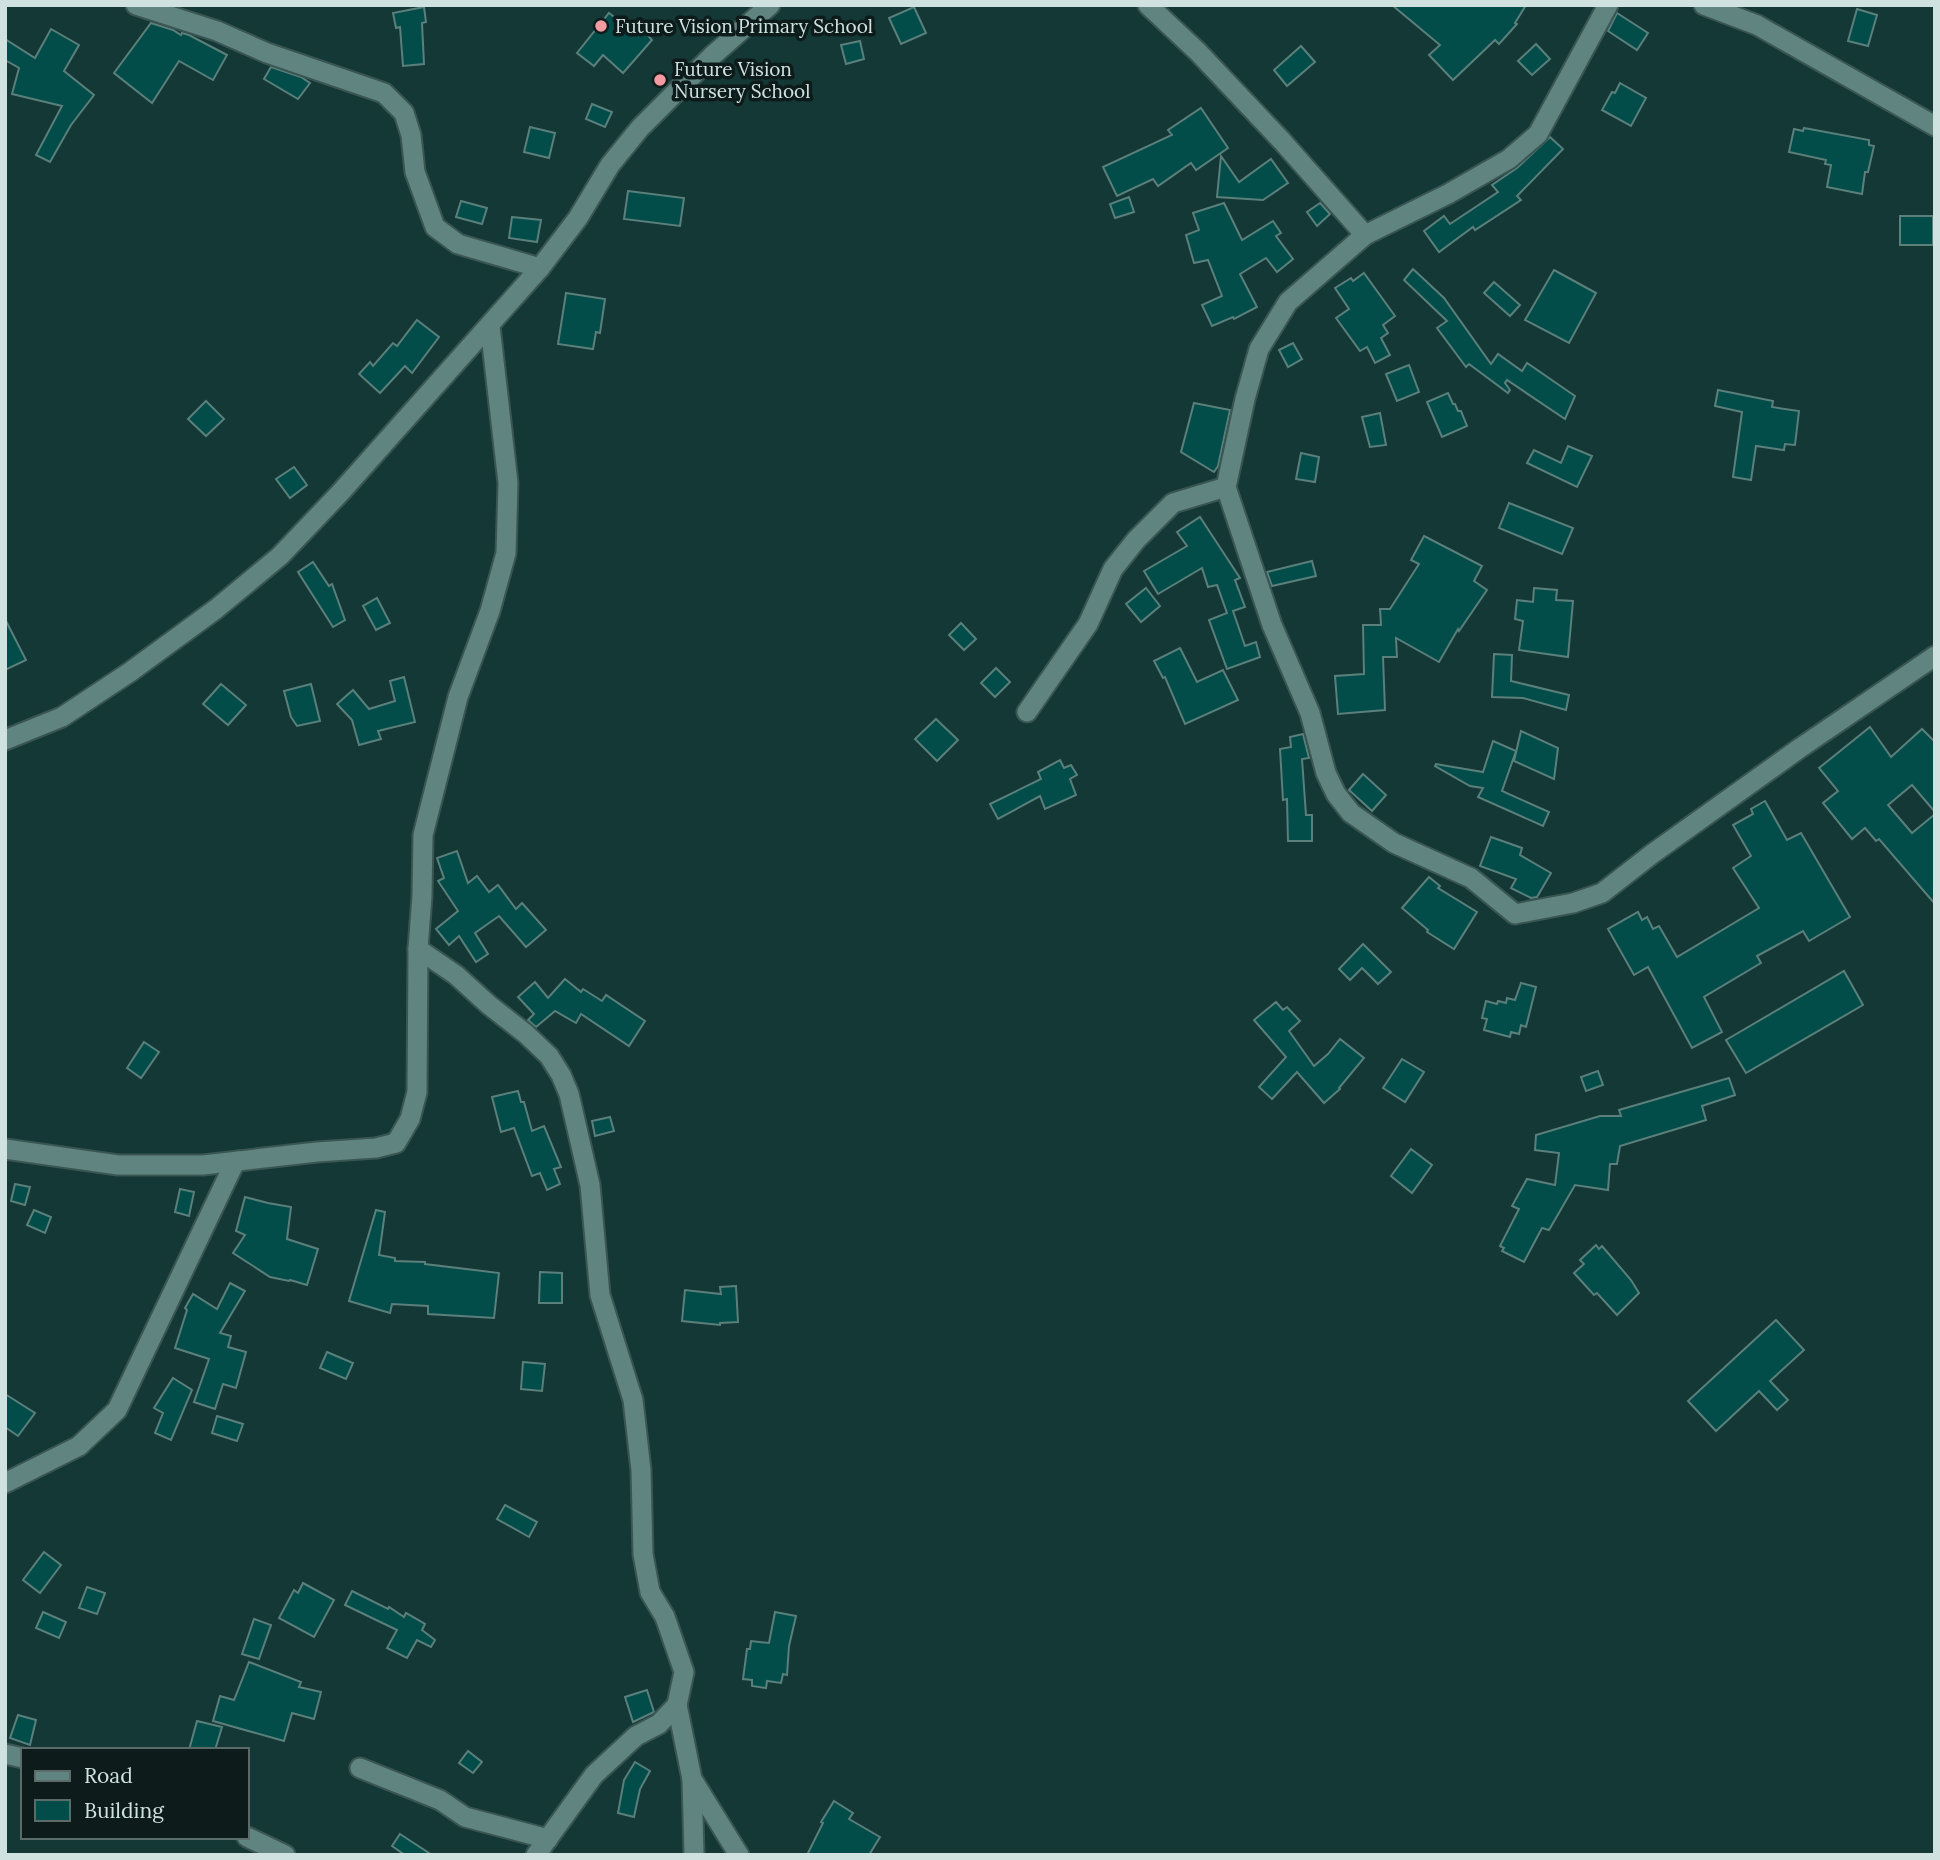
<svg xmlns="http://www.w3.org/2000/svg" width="1940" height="1860" font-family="Lora,serif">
<rect width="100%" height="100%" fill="#143835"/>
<!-- building -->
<g fill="#024d49" stroke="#5b7f7b" stroke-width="2">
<path d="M 1392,5 L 1526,5 L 1515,23 L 1517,24 L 1499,44 L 1495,40 L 1453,80 L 1429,55 L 1440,45 Z"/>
<path d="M 424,7 L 426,22 L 422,23 L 424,64 L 403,66 L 400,27 L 396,28 L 393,13 Z"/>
<path d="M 914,7 L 926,33 L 901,44 L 889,18 Z"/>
<path d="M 1857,9 L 1877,15 L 1868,46 L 1848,41 Z"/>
<path d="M 609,13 L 629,28 L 636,22 L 652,40 L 623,73 L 603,55 L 594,66 L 577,53 Z"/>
<path d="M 1617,13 L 1648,33 L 1637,50 L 1608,31 Z"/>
<path d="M 151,23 L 173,30 L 181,35 L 182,33 L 189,35 L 227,55 L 213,80 L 179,61 L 152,103 L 114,73 Z"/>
<path d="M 51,29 L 79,45 L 64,71 L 94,95 L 71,125 L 50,162 L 36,155 L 62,106 L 12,94 L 19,68 L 5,60 L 5,39 L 35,58 Z"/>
<path d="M 860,41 L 864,59 L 846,64 L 841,45 Z"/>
<path d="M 1536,44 L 1550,59 L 1532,75 L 1518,61 Z"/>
<path d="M 1301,46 L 1315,62 L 1287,86 L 1274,70 Z"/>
<path d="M 271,67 L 301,77 L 310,83 L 298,99 L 264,79 Z"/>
<path d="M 1620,83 L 1646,98 L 1631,126 L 1602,110 L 1612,92 L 1615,93 Z"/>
<path d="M 592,104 L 612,112 L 605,127 L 586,119 Z"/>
<path d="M 1201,108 L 1228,148 L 1196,170 L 1191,163 L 1158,186 L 1153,179 L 1117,196 L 1103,167 L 1172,135 L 1168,130 Z"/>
<path d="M 530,127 L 555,133 L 549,158 L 524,152 Z"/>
<path d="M 1804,128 L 1869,140 L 1869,145 L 1874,146 L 1868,172 L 1865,172 L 1862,194 L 1827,187 L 1831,165 L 1825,164 L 1826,160 L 1789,152 L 1794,129 L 1803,131 Z"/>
<path d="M 1550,137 L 1563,149 L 1517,196 L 1521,200 L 1475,230 L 1473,227 L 1439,252 L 1424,231 L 1444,216 L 1450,224 L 1498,192 L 1492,185 L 1517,168 Z"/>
<path d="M 1221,156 L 1239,182 L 1271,159 L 1288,183 L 1263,200 L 1217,197 Z"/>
<path d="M 628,191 L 684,198 L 680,226 L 624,219 Z"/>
<path d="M 1129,197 L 1134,212 L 1115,218 L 1110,204 Z"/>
<path d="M 461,201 L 487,208 L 482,224 L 456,217 Z"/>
<path d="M 1224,203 L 1242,240 L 1273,221 L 1281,233 L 1276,236 L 1293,259 L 1277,272 L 1266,258 L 1240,274 L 1257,307 L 1234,319 L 1233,317 L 1212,326 L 1202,305 L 1222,296 L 1208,260 L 1194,263 L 1186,235 L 1199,230 L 1193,213 Z"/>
<path d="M 1320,203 L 1330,214 L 1317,226 L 1307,212 Z"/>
<rect x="1900" y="216" width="33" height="29"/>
<path d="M 512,217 L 541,220 L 537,242 L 509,238 Z"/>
<path d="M 1413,269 L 1444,298 L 1491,364 L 1498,354 L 1522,371 L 1527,363 L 1575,396 L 1565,419 L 1507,380 L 1505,383 L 1510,390 L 1508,393 L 1469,364 L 1466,367 L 1437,328 L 1447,321 L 1404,280 Z"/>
<path d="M 1554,270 L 1596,293 L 1569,343 L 1525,320 Z"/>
<path d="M 1364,273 L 1395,316 L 1383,325 L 1388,333 L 1381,338 L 1390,355 L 1375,363 L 1367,347 L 1360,351 L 1336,318 L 1349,309 L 1335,288 L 1351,278 L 1353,281 Z"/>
<path d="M 1494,282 L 1520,305 L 1510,316 L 1484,293 Z"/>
<path d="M 566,293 L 605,299 L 600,333 L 596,332 L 593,349 L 558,344 Z"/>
<path d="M 417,320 L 439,337 L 412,373 L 405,366 L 380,393 L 359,374 L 370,362 L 373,366 L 393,343 L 397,346 Z"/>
<path d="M 1293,343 L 1302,359 L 1288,367 L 1279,350 Z"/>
<path d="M 1409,365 L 1419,392 L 1397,401 L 1386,374 Z"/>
<path d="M 1718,390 L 1773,401 L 1772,407 L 1799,411 L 1795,445 L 1785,444 L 1784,450 L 1756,446 L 1751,480 L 1733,477 L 1742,412 L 1715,406 Z"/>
<path d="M 1448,393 L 1453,404 L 1455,404 L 1458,411 L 1461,411 L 1467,426 L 1442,437 L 1427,402 Z"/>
<path d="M 206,401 L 224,419 L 206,436 L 188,419 Z"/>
<path d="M 1194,403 L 1230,410 L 1218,466 L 1214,472 L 1181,452 Z"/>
<path d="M 1380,413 L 1386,445 L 1370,447 L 1362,417 Z"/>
<path d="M 1568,446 L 1592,456 L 1577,487 L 1527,463 L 1534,450 L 1561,463 Z"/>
<path d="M 1301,453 L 1319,457 L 1315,482 L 1296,479 Z"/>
<path d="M 294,467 L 307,485 L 290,498 L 276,479 Z"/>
<path d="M 1509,503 L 1573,528 L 1562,554 L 1499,528 Z"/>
<path d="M 1200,517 L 1240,578 L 1235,580 L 1245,607 L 1233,611 L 1245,646 L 1256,642 L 1260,657 L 1227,669 L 1209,620 L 1227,613 L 1217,585 L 1208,587 L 1202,568 L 1158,594 L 1144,571 L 1187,546 L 1177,532 Z"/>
<path d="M 1424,536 L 1482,566 L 1474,581 L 1487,590 L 1459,631 L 1458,629 L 1439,662 L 1396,638 L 1397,657 L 1383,657 L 1385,710 L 1338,714 L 1335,676 L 1364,674 L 1363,625 L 1381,625 L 1380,609 L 1390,609 L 1419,564 L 1411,560 Z"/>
<path d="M 1312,561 L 1316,576 L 1272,586 L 1267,572 Z"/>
<path d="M 313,562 L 329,586 L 332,584 L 345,620 L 333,627 L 298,572 Z"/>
<path d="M 1146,588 L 1160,606 L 1141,622 L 1126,604 Z"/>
<path d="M 1534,588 L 1557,590 L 1556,600 L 1573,601 L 1568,657 L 1519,650 L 1523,621 L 1515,619 L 1517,600 L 1533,602 Z"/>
<path d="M 377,598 L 390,623 L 376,630 L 363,606 Z"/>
<path d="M 5,619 L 26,660 L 5,670 Z"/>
<path d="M 961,623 L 976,639 L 964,650 L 949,635 Z"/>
<path d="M 1180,648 L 1197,682 L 1223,670 L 1238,700 L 1185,724 L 1165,677 L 1163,678 L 1154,661 Z"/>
<path d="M 1494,654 L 1512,655 L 1511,681 L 1569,695 L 1566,710 L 1523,698 L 1492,697 Z"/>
<path d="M 996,668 L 1010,682 L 995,697 L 981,683 Z"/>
<path d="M 404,677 L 415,722 L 378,731 L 381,739 L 359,745 L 352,720 L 337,704 L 353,690 L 369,709 L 395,701 L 390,681 Z"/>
<path d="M 221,684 L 246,705 L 228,725 L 203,704 Z"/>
<path d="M 311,684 L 320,721 L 297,726 L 291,717 L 284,691 Z"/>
<path d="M 936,719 L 958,740 L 937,761 L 915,739 Z"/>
<path d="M 1870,727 L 1891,757 L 1922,729 L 1935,742 L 1935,812 L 1912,785 L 1888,805 L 1912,833 L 1935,814 L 1935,904 L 1879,839 L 1876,841 L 1865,828 L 1852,839 L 1823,803 L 1838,791 L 1819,768 Z"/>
<path d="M 1521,731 L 1558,748 L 1554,779 L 1514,761 Z"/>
<path d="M 1303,734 L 1309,758 L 1302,759 L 1306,815 L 1312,815 L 1312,841 L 1288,841 L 1287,799 L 1283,800 L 1280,749 L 1291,747 L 1290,737 Z"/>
<path d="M 1493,741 L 1516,751 L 1502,791 L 1549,812 L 1543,826 L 1478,797 L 1483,788 L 1470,786 L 1435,766 L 1436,764 L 1483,772 Z"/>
<path d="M 1060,760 L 1064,768 L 1071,765 L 1077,775 L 1070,779 L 1076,795 L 1045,809 L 1040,796 L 998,819 L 990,804 L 1041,779 L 1038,772 Z"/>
<path d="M 1363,774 L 1386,795 L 1372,811 L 1349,790 Z"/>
<path d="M 1765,801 L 1787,840 L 1801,833 L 1850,917 L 1809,941 L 1803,931 L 1757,956 L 1761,963 L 1704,997 L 1722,1032 L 1692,1048 L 1648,967 L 1634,975 L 1608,929 L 1638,912 L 1642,920 L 1647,917 L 1653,929 L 1659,926 L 1677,957 L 1759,908 L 1733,868 L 1751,856 L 1733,825 L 1753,814 L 1751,809 Z"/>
<path d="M 1491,837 L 1522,848 L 1520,855 L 1551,873 L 1537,897 L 1531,898 L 1511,888 L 1516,879 L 1480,866 Z"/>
<path d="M 457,851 L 468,883 L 477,876 L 489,892 L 498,885 L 516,909 L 522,903 L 546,930 L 526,947 L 499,916 L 475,933 L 488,954 L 476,962 L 459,936 L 449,945 L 436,929 L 458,911 L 438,881 L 444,878 L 437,858 Z"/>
<path d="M 1429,877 L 1440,886 L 1438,888 L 1477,912 L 1454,949 L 1427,932 L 1428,930 L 1402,908 Z"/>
<path d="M 1363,944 L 1391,972 L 1378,984 L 1362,968 L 1350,980 L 1339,969 Z"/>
<path d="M 1844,971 L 1863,1005 L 1746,1073 L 1726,1040 Z"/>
<path d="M 565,979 L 581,992 L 583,989 L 602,1001 L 606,995 L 645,1021 L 629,1046 L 581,1014 L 576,1023 L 555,1011 L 536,1027 L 528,1020 L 534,1014 L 518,997 L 535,982 L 548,998 Z"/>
<path d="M 1521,983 L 1536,987 L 1526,1027 L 1521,1025 L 1519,1034 L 1511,1032 L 1510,1037 L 1484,1030 L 1487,1019 L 1482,1018 L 1486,1001 L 1497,1004 L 1498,1001 L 1506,1003 L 1507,998 L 1515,1000 Z"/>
<path d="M 1276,1002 L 1283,1010 L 1287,1007 L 1300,1021 L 1289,1031 L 1314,1066 L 1328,1054 L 1340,1039 L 1364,1058 L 1339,1088 L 1340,1089 L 1324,1103 L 1297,1072 L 1272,1099 L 1259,1087 L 1286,1057 L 1254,1020 Z"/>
<path d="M 144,1042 L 159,1052 L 141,1078 L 127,1068 Z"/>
<path d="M 1402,1059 L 1424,1072 L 1405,1102 L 1383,1088 Z"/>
<path d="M 1598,1071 L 1603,1085 L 1586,1091 L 1581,1077 Z"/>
<path d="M 1729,1078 L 1735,1095 L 1702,1106 L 1706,1120 L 1620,1146 L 1617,1164 L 1610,1164 L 1608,1190 L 1575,1185 L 1549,1230 L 1542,1228 L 1524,1262 L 1502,1251 L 1504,1248 L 1500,1246 L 1519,1209 L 1512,1206 L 1527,1179 L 1555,1185 L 1559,1153 L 1535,1150 L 1536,1135 L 1600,1116 L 1621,1116 L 1619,1110 Z"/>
<path d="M 518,1091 L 521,1102 L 524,1102 L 532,1131 L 544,1126 L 561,1167 L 554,1169 L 560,1184 L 547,1190 L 540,1173 L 532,1176 L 514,1128 L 501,1132 L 492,1097 Z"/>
<path d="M 610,1117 L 614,1131 L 595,1136 L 592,1121 Z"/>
<path d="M 1411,1149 L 1432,1165 L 1412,1193 L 1391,1176 Z"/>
<path d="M 15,1184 L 30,1187 L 25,1205 L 11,1201 Z"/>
<path d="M 180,1189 L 194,1192 L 189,1216 L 175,1212 Z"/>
<path d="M 245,1197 L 268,1203 L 291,1207 L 287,1239 L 318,1249 L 307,1285 L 290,1280 L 289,1281 L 270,1277 L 233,1253 L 245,1235 L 236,1231 Z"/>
<path d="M 34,1210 L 51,1217 L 45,1233 L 27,1225 Z"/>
<path d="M 376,1210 L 385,1212 L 379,1255 L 395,1258 L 395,1261 L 425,1262 L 425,1264 L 499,1273 L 494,1318 L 428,1314 L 428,1306 L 392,1304 L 390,1313 L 349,1301 Z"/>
<path d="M 1596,1245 L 1599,1249 L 1602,1246 L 1631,1280 L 1639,1293 L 1617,1315 L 1597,1293 L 1594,1295 L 1574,1273 L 1584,1264 L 1580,1260 Z"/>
<path d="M 540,1272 L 562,1273 L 562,1303 L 539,1303 Z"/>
<path d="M 230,1283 L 245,1291 L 220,1333 L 231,1336 L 228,1347 L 246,1352 L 236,1388 L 223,1384 L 215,1409 L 194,1402 L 209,1359 L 175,1348 L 187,1310 L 185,1308 L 193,1294 L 217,1309 Z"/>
<path d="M 736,1286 L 738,1322 L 720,1323 L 720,1325 L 682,1321 L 685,1290 L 721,1294 L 720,1287 Z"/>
<path d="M 1776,1320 L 1804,1350 L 1770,1381 L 1788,1400 L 1777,1410 L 1759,1391 L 1716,1431 L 1688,1401 Z"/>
<path d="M 327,1352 L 353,1363 L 346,1379 L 320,1368 Z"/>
<path d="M 523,1362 L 545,1364 L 542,1391 L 521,1389 Z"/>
<path d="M 173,1378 L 192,1390 L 171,1440 L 155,1433 L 163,1413 L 154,1408 Z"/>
<path d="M 5,1394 L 35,1413 L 18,1436 L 5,1427 Z"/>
<path d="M 217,1416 L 243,1424 L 237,1441 L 212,1433 Z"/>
<path d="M 505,1505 L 537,1522 L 529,1537 L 497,1519 Z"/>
<path d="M 44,1552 L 61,1565 L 40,1593 L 23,1580 Z"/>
<path d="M 303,1583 L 334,1600 L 314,1637 L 279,1618 L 294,1590 L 298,1593 Z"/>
<path d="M 87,1587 L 105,1593 L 97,1614 L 79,1608 Z"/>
<path d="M 352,1591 L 388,1609 L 389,1607 L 404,1617 L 406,1613 L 425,1624 L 422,1630 L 435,1640 L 431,1647 L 417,1640 L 407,1658 L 387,1648 L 397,1630 L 345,1605 Z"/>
<path d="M 43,1612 L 66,1622 L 59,1638 L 36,1628 Z"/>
<path d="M 775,1612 L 796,1616 L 789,1646 L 787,1675 L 783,1674 L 781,1683 L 767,1681 L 766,1688 L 752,1686 L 752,1680 L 743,1679 L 747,1649 L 750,1649 L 751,1641 L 769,1643 Z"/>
<path d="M 254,1619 L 271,1625 L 259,1659 L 242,1654 Z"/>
<path d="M 249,1662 L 301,1682 L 299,1687 L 321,1692 L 314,1719 L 292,1713 L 284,1741 L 213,1721 L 220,1696 L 234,1700 Z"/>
<path d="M 647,1690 L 654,1712 L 633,1722 L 625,1697 Z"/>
<path d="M 18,1715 L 36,1720 L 30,1745 L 10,1738 Z"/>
<path d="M 197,1721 L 222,1727 L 215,1750 L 189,1750 Z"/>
<path d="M 468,1751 L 482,1762 L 473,1773 L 459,1763 Z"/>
<path d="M 635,1762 L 650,1771 L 640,1789 L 634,1817 L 618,1813 L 624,1780 Z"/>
<path d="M 834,1801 L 853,1813 L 849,1819 L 880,1837 L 869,1855 L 807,1855 L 823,1823 L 821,1822 Z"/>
<path d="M 400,1834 L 432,1855 L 405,1855 L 392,1846 Z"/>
</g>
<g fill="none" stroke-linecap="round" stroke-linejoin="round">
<defs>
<g id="minor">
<path d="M 136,5 L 217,31 L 267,53 L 384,93 L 404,113 L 411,135 L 415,172 L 435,227 L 458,244 L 540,268"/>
<path d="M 1148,5 L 1198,52 L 1282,141 L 1365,235"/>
<path d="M 1608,5 L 1538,134 L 1509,159 L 1448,194 L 1365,235 L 1288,302 L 1259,349 L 1245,399 L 1226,487 L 1272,625 L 1310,713 L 1326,773 L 1336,794 L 1351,813 L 1394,843 L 1471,878 L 1515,914 L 1573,903 L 1602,893 L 1652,854 L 1800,748 L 1935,656"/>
<path d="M 1027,712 L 1088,624 L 1113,569 L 1136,540 L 1173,503 L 1226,487"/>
<path d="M 5,740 L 62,717 L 130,672 L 216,609 L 280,556 L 340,493 L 540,268 L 578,218 L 610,165 L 640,128 L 712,56 L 770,5"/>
<path d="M 418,949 L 456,975 L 489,1005 L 526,1034 L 549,1056 L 561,1075 L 569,1094 L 590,1185 L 600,1295 L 633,1400 L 641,1470 L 643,1554 L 650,1592 L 665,1617 L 684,1672 L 677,1705 L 692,1779 L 739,1855"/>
<path d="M 5,1149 L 118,1165 L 203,1165 L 317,1152 L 376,1148 L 396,1143 L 410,1119 L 417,1092 L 418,949 L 422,896 L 423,835 L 458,697 L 490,611 L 506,553 L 508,483 L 490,326"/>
<path d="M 5,1483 L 79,1446 L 117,1410 L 234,1164 L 238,1161"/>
<path d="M 5,1754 L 23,1758"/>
<path d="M 360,1768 L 440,1800 L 465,1817 L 548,1839"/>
<path d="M 692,1780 L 694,1855"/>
<path d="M 247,1837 L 285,1855"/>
<path d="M 536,1855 L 594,1775 L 636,1736 L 659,1724 L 677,1705"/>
</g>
<path id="tertiary" d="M 1704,5 L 1757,25 L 1935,126"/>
</defs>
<!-- minor casing -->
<use href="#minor" stroke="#3a5653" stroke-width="23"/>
<!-- tertiary casing -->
<use href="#tertiary" stroke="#3a5653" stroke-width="23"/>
<!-- minor -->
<use href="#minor" stroke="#608480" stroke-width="19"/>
<!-- tertiary -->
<use href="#tertiary" stroke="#608480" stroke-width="19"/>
</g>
<!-- markers -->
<g fill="#f49aa1" stroke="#0d1c1b" stroke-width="2.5">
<circle cx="601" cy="26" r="7"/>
<circle cx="660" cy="80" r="7"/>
</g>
<g text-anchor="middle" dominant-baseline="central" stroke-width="7" stroke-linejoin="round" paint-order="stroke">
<!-- poi labels -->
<g font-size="19" fill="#cfe2e0" stroke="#0d1c1b" text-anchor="start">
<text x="615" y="26">Future Vision Primary School</text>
<text x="674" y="69">Future Vision<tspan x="674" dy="22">Nursery School</tspan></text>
</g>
</g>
<!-- border -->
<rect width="1940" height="1860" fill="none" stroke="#cfe2e0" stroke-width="14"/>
<!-- legend -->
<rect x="21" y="1748" width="228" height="91" fill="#0d1c1b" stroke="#5b6b6a" stroke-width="2"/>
<rect x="35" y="1771" width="35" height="10" fill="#608480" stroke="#5b6b6a" stroke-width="2"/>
<text x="84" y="1783" font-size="21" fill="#cfe2e0">Road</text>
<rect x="35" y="1800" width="35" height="21" fill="#024d49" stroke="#5b6b6a" stroke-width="2"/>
<text x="84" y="1818" font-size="21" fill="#cfe2e0">Building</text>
</svg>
